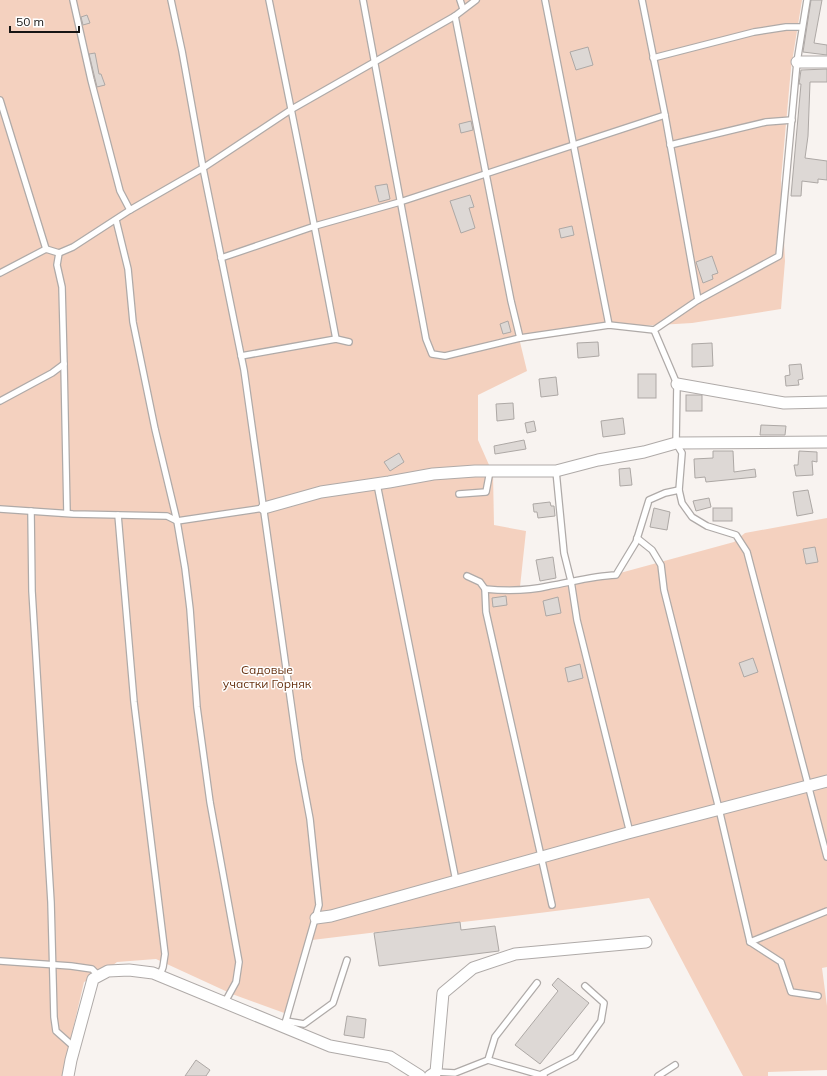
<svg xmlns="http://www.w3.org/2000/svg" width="827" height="1076" font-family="Mulish,sans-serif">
<rect width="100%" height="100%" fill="#f8f3f0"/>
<!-- green -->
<path fill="#f4d1bf" d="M 0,0 L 802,0 L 791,68 L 781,179 L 785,261 L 781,309 L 692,323 L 609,328 L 520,342 L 527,371 L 478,395 L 478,440 L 493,474 L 494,525 L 526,531 L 520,587 L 587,582 L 734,542 L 745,533 L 827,518 L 827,967 L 822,968 L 827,1006 L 827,1070 L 768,1072 L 768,1076 L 743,1076 L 649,898 C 537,915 424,926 312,940 L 287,1014 L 232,994 L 156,959 L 117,962 L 99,976 L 84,982 L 62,1076 L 0,1076 Z"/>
<!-- building -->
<g fill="#ddd8d5" stroke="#ada8a5">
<path d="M 811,0 L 822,0 L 814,43 L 827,45 L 827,55 L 803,52 Z"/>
<path d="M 87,15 L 90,23 L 83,25 L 81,17 Z"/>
<path d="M 588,47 L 593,65 L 576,70 L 570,52 Z"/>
<path d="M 95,53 L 99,74 L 101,74 L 105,85 L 97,87 L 89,54 Z"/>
<path d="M 827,69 L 827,82 L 810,82 L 808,136 L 805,158 L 827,161 L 827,180 L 818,179 L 818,183 L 802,181 L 801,196 L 791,196 L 801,84 L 799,84 L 801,70 Z"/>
<path d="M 471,121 L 473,130 L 461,133 L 459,124 Z"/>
<path d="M 387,184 L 390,199 L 379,202 L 375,186 Z"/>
<path d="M 470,195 L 474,207 L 469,208 L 475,228 L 461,233 L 450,201 Z"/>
<path d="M 572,226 L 574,235 L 561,238 L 559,229 Z"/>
<path d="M 712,256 L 718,273 L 712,275 L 713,279 L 703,283 L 696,262 Z"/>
<path d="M 508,321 L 511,332 L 503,334 L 500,324 Z"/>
<path d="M 598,342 L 599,356 L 578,358 L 577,343 Z"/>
<path d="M 712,343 L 713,366 L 692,367 L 692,344 Z"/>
<path d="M 801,364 L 803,379 L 798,380 L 799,385 L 786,386 L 785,376 L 790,375 L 789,365 Z"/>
<rect x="638" y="374" width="18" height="24"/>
<path d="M 556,377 L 558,395 L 541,397 L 539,379 Z"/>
<rect x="686" y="395" width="16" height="16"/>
<path d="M 513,403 L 514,419 L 497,421 L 496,404 Z"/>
<path d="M 623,418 L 625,434 L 603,437 L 601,421 Z"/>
<path d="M 534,421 L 536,431 L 527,433 L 525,423 Z"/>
<path d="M 761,425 L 786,426 L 785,435 L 760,435 Z"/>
<path d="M 524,440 L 526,449 L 495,454 L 494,446 Z"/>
<path d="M 713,451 L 733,451 L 734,472 L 755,469 L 756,477 L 706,482 L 705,477 L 695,478 L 694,459 L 713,458 Z"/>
<path d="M 799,451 L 817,452 L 817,462 L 812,461 L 813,475 L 796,476 L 794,465 L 798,465 Z"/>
<path d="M 399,453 L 404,462 L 390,471 L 384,462 Z"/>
<path d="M 630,468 L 632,485 L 620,486 L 619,469 Z"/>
<path d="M 808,490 L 813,513 L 797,516 L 793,492 Z"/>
<path d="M 709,498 L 711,507 L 696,511 L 693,501 Z"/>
<path d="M 550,502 L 551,506 L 554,506 L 555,516 L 538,518 L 537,512 L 534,512 L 533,504 Z"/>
<path d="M 654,508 L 670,512 L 667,530 L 650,527 Z"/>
<rect x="713" y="508" width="19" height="13"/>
<path d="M 815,547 L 818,562 L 806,564 L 803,549 Z"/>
<path d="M 553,557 L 556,578 L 540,581 L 536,560 Z"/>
<path d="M 506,596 L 507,605 L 493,607 L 492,598 Z"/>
<path d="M 558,597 L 561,613 L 546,616 L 543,601 Z"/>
<path d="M 753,658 L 758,672 L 744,677 L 739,663 Z"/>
<path d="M 580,664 L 583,678 L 568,682 L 565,668 Z"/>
<path d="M 460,922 L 461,930 L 495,926 L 499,951 L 379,966 L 374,933 Z"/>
<path d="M 558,978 L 589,1003 L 540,1064 L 515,1045 L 558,991 L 552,985 Z"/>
<path d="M 347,1016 L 366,1019 L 364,1038 L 344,1035 Z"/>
<path d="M 196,1060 L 210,1070 L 206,1076 L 185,1076 Z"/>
</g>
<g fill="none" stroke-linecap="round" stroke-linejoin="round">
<defs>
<g id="lane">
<path d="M 73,0 L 91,80 L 120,191 L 130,210"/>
<path d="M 171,0 L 182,51 L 203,168 L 244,370 L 299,760 L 310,819 L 319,905 L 284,1027"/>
<path d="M 269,0 C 292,113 315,226 336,339"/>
<path d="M 363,0 L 426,339 L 432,354 L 445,356 L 520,338 L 609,325 L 654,330"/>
<path d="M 460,0 L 463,9"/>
<path d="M 545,0 L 609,325"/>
<path d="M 642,0 L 665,115 L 698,300"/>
<path d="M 807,0 L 797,62 L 779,256 L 698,300 L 654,330 L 677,384 L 676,443 L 682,453 L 679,490 L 682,503 L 692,517 L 707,526 L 736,535 L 747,552 L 827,857"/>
<path d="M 455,16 L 511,301 L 520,338"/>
<path d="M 653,58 L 754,32 L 786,27 L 802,27"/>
<path d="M 0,100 L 46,249"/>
<path d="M 670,145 L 766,122 L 792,120"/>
<path d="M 116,220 L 128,269 L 133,322 L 155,429 L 177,521 L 185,568 L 190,609 L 197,707 L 210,802 L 239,962 L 236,982 L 225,1002"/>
<path d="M 221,258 L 315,226 L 400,202 L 665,115"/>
<path d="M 0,273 L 46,249 L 59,253 L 73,247 L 130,210 L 203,168 L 292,109 L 455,16 L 476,0"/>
<path d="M 241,356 L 336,339 L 349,342"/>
<path d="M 64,364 L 67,513"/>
<path d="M 0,401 L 52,373 L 64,364 L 62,287 L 57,265 L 59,253"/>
<path d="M 556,471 L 564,553 L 571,581 L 577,620 L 630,833"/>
<path d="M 377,484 L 456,881"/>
<path d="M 459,494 L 486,492 L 490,471"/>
<path d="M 0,509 L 73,514 L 167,516 L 177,521 L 264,508"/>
<path d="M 31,511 L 32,591 L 51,902 L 54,1017 L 56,1031 L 74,1047"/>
<path d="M 118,515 L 134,702 L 165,954 L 163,967 L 160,975"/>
<path d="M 637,538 L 652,550 L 661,565 L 664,590 L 719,809 L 750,942 L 827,911"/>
<path d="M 467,576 L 480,582 L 485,589"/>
<path d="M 552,905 L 486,612 L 485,589 C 506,591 528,591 549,586 C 572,582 593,576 616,575 L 636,542 L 649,500 L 665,493 L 679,490"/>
<path d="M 750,942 L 781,962 L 791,992 L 818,996"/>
<path d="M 0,961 L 71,966 L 92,969 L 99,976"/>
<path d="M 286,1021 L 304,1024 L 333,1003 L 347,960"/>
<path d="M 488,1060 L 495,1037 L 537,983"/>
<path d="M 436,1072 L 455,1073 L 488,1060 L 544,1076"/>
<path d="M 542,1074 L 575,1057 L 601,1021 L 604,1003 L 585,986"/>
<path d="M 658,1076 L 675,1065"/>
</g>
<g id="street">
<path d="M 797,62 L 827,62"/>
<path d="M 677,384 L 784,403 L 827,402"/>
<path d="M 264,508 L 321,492 L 389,482 L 433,474 L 475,471 L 556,471 L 598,460 L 644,452 L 676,443 L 827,442"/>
<path d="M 316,918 L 331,916 L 628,833 L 827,781"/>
<path d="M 68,1076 L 71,1060 L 93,979 L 108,971 L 129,970 L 153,973 L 330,1046 L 390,1057 L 420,1076"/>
<path d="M 430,1076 L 436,1072 L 443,993 L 473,968 L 515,954 L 646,942"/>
</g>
</defs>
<!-- lane casing -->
<use href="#lane" stroke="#afaaa8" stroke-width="8"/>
<!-- street casing -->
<use href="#street" stroke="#afaaa8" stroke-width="13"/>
<!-- lane -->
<use href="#lane" stroke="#fff" stroke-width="5.5"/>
<!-- street -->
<use href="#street" stroke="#fff" stroke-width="11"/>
</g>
<g text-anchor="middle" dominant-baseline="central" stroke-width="3" stroke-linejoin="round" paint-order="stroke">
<!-- park labels -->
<g font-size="12" fill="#683312" stroke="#fff">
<text x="267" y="669">Садовые<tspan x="267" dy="14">участки Горняк</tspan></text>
</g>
</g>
<!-- scale -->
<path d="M10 26v6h69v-6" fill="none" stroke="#161514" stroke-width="2"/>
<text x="16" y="26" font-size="12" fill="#161514" stroke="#ffffff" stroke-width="3" paint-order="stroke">50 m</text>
</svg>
